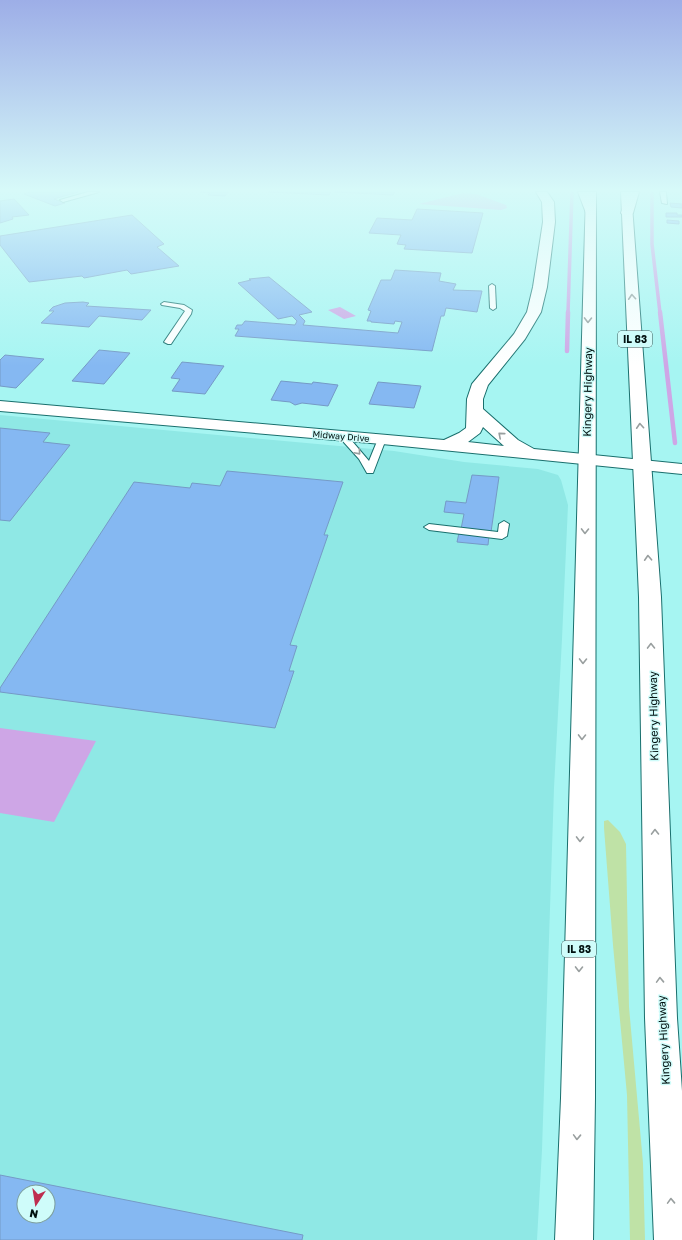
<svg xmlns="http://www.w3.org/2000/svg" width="682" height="1240" font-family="'Golos Text',sans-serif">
<rect width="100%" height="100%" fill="#a6f5f2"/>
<!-- built -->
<path fill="#8fe8e5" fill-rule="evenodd" d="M 0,415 L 394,451 L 464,462 L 538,469 L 558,475 L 561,480 L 568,505 L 562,639 L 554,788 L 542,1150 L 537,1240 L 0,1240 ZM 24,1192 L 48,1192 L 48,1216 L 24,1216 Z"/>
<!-- green -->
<path fill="#bfe2a6" d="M 608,820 L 620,832 L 626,844 L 629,1007 L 643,1163 L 645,1240 L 630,1240 L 627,1095 L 613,945 L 604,828 L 604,821 Z"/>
<!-- water -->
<g fill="#cea6e6">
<path d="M 463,193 L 476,194 L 506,205 L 507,208 L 501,210 L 419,204 Z"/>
<path d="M 340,307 L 356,316 L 344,319 L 328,310 Z"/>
<path d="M 0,728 L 96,741 L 54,822 L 0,813 Z"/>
</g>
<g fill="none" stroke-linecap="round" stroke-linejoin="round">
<!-- stream-far1 -->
<g stroke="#cea6e6" stroke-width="3.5">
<path d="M 652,192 L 652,244 L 660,313"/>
<path d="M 568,313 L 572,192"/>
</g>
<!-- stream -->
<g stroke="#cea6e6" stroke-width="4.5">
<path d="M 660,312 L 675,443"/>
<path d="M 567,351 L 568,312"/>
</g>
</g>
<!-- building -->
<g fill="#85b8f2" stroke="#759ac6" fill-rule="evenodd">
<path d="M 30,192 L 78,192 L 54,199 L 65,203 L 55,206 L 24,194 Z"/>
<path d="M 200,192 L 228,192 L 225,196 L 208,195 L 210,193 Z"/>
<path d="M 268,192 L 331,192 L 329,195 Z"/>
<path d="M 335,192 L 395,192 L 393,195 Z"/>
<path d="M 14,199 L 29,215 L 12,217 L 13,219 L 0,223 L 0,201 Z"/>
<path d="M 670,203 L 682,204 L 682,208 L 671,207 Z"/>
<path d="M 417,209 L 483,213 L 472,253 L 404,249 L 406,245 L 397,244 L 401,235 L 369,233 L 377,218 L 412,220 Z"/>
<path d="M 666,213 L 677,213 L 677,215 L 682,215 L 682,217 L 666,217 Z"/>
<path d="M 132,215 L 164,244 L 157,247 L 179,266 L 131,274 L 127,270 L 84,278 L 82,276 L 29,282 L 0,245 L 0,236 Z"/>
<path d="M 667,220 L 679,221 L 679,224 L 667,223 Z"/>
<path d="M 395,270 L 441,273 L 439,281 L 456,284 L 453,290 L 482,291 L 477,312 L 446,308 L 444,316 L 441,316 L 432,351 L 235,336 L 239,329 L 235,329 L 237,325 L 242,325 L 245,321 L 295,325 L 297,321 L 292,316 L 278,319 L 238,283 L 251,280 L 249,279 L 269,277 L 312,312 L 299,315 L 305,321 L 303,325 L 398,333 L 402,322 L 395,321 L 394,324 L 371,322 L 371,321 L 367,321 L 371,311 L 368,310 L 381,280 L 391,280 Z"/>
<path d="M 83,302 L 89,303 L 86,306 L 151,310 L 142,320 L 99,316 L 89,327 L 41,323 L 54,311 L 49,311 L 53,307 L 65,303 Z"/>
<path d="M 99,350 L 130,353 L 104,384 L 72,381 Z"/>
<path d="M 5,355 L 44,359 L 16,388 L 0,386 L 0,360 Z"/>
<path d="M 182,362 L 224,366 L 205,394 L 172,391 L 180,379 L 171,378 Z"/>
<path d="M 281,381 L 312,384 L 313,382 L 338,385 L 328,406 L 302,403 L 295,405 L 290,402 L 271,400 Z"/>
<path d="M 378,382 L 421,386 L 414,408 L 369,404 Z"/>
<path d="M 0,428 L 50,433 L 43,442 L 70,445 L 10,521 L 0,520 Z"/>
<path d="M 227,471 L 343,482 L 324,535 L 328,535 L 290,645 L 297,646 L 289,671 L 294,671 L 275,728 L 0,692 L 0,688 L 134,482 L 190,488 L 192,483 L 220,486 Z"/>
<path d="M 472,475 L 499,477 L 491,532 L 461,529 L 464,514 L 444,512 L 446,501 L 466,503 Z"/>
<path d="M 459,533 L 489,536 L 488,545 L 457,542 Z"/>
<path d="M 0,1175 L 303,1235 L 302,1240 L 0,1240 ZM 24,1192 L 48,1192 L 48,1216 L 24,1216 Z"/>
</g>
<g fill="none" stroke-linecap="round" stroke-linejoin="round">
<defs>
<g id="service">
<path d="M 88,192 L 99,192 L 63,202 L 60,200 Z"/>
<path d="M 660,192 L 666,192 L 667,204 L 662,203 Z"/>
<path d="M 492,284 L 495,286 L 496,308 L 493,310 L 490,308 L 489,286 Z"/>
<path d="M 164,302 L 184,305 L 192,310 L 191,314 L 171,344 L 168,344 L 164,342 L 185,311 L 180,308 L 162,305 L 161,304 Z"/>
<path d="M 343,433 L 346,434 L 369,461 L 378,439 L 382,436 L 385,437 L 386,439 L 373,473 L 367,473 L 359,459 L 340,438 L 339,436 L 340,434 Z"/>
<path d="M 504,521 L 509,524 L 507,536 L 502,539 L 429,530 L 424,527 L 429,524 L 498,532 L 499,524 Z"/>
</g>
<path id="minor" d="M 536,192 L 547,192 L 554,202 L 555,222 L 547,287 L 541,312 L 525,339 L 488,385 L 483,399 L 483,409 L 518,440 L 534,449 L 682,464 L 682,474 L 382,444 L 0,411 L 0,401 L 444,440 L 459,433 L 466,428 L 467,399 L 472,384 L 514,334 L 527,312 L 533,287 L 543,222 L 542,202 ZM 483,427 L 504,446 L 468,442 L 480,433 Z"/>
<g id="trunk">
<path d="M 586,192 L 596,192 L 595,1098 L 593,1240 L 555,1240 L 561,1098 Z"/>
<path d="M 621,192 L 631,192 L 661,597 L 677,1018 L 682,1091 L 682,1240 L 654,1240 L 645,1018 L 639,597 Z"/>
</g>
<g id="motorway">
<path d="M 578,192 L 589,192 L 596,211 L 594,213 L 586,213 Z"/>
<path d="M 628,192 L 639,192 L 633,213 L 631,215 L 623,215 L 621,213 Z"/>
</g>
</defs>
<!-- service casing -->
<use href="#service" stroke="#196f6d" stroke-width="2"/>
<!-- minor casing -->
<use href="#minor" stroke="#196f6d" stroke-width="2"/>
<!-- trunk casing -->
<use href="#trunk" stroke="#196f6d" stroke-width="2"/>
<!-- motorway casing -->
<use href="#motorway" stroke="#196f6d" stroke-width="2"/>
<!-- service -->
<use href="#service" fill="#fff" fill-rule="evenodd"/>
<!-- minor -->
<use href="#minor" fill="#fff" fill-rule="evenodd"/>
<!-- trunk -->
<use href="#trunk" fill="#fff" fill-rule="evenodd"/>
<!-- motorway -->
<use href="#motorway" fill="#fff" fill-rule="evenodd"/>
</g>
<!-- one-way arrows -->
<defs><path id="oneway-chevron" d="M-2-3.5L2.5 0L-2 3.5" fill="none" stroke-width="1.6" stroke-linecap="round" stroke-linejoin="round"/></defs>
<g stroke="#999f9f">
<use href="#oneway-chevron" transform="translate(632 297) rotate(-94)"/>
<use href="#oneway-chevron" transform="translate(588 320) rotate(91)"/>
<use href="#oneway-chevron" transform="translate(640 426) rotate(-94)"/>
<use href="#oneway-chevron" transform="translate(501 435) rotate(-139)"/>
<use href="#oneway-chevron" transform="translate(358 452) rotate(49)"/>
<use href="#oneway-chevron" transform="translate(585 531) rotate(91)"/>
<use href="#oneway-chevron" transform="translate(648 558) rotate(-93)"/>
<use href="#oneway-chevron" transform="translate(651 646) rotate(-91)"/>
<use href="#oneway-chevron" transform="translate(583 661) rotate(91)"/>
<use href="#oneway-chevron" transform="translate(582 737) rotate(91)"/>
<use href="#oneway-chevron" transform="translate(655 832) rotate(-91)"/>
<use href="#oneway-chevron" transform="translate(580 839) rotate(91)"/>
<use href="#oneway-chevron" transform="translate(579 969) rotate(91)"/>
<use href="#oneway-chevron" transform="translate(660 980) rotate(-92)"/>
<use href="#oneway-chevron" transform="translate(577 1137) rotate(92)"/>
<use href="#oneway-chevron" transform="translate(671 1201) rotate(-92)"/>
</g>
<!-- sky -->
<linearGradient id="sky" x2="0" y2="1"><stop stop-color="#9daee7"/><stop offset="0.52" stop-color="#d7faf9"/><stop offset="1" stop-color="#d7faf9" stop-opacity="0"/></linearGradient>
<rect width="682" height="366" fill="url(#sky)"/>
<g text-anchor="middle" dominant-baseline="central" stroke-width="3" stroke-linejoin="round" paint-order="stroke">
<!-- far-street labels -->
<g font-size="9" fill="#00100f" stroke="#cffcfa">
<text transform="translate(341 436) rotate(5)">Midway Drive</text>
</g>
<!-- shield labels -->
<g fill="#cffcfa" stroke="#3e5756" stroke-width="1">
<rect x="618" y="331" width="34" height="16" rx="3"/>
<rect x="562" y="941" width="34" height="16" rx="3"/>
</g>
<g font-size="10" font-weight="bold" fill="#00100f">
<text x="635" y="339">IL 83</text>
<text x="579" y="949">IL 83</text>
</g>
<!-- street labels -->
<g font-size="11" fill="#00100f" stroke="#cffcfa">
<text transform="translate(587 392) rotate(-89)">Kingery Highway</text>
<text transform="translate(653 716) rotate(-91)">Kingery Highway</text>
<text transform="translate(663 1040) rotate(-93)">Kingery Highway</text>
</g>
</g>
<!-- north arrow -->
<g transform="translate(36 1204) rotate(192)"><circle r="19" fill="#cffcfa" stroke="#7c9e9c"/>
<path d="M0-3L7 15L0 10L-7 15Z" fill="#be2e50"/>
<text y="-6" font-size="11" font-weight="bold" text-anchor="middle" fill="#00100f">N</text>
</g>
</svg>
